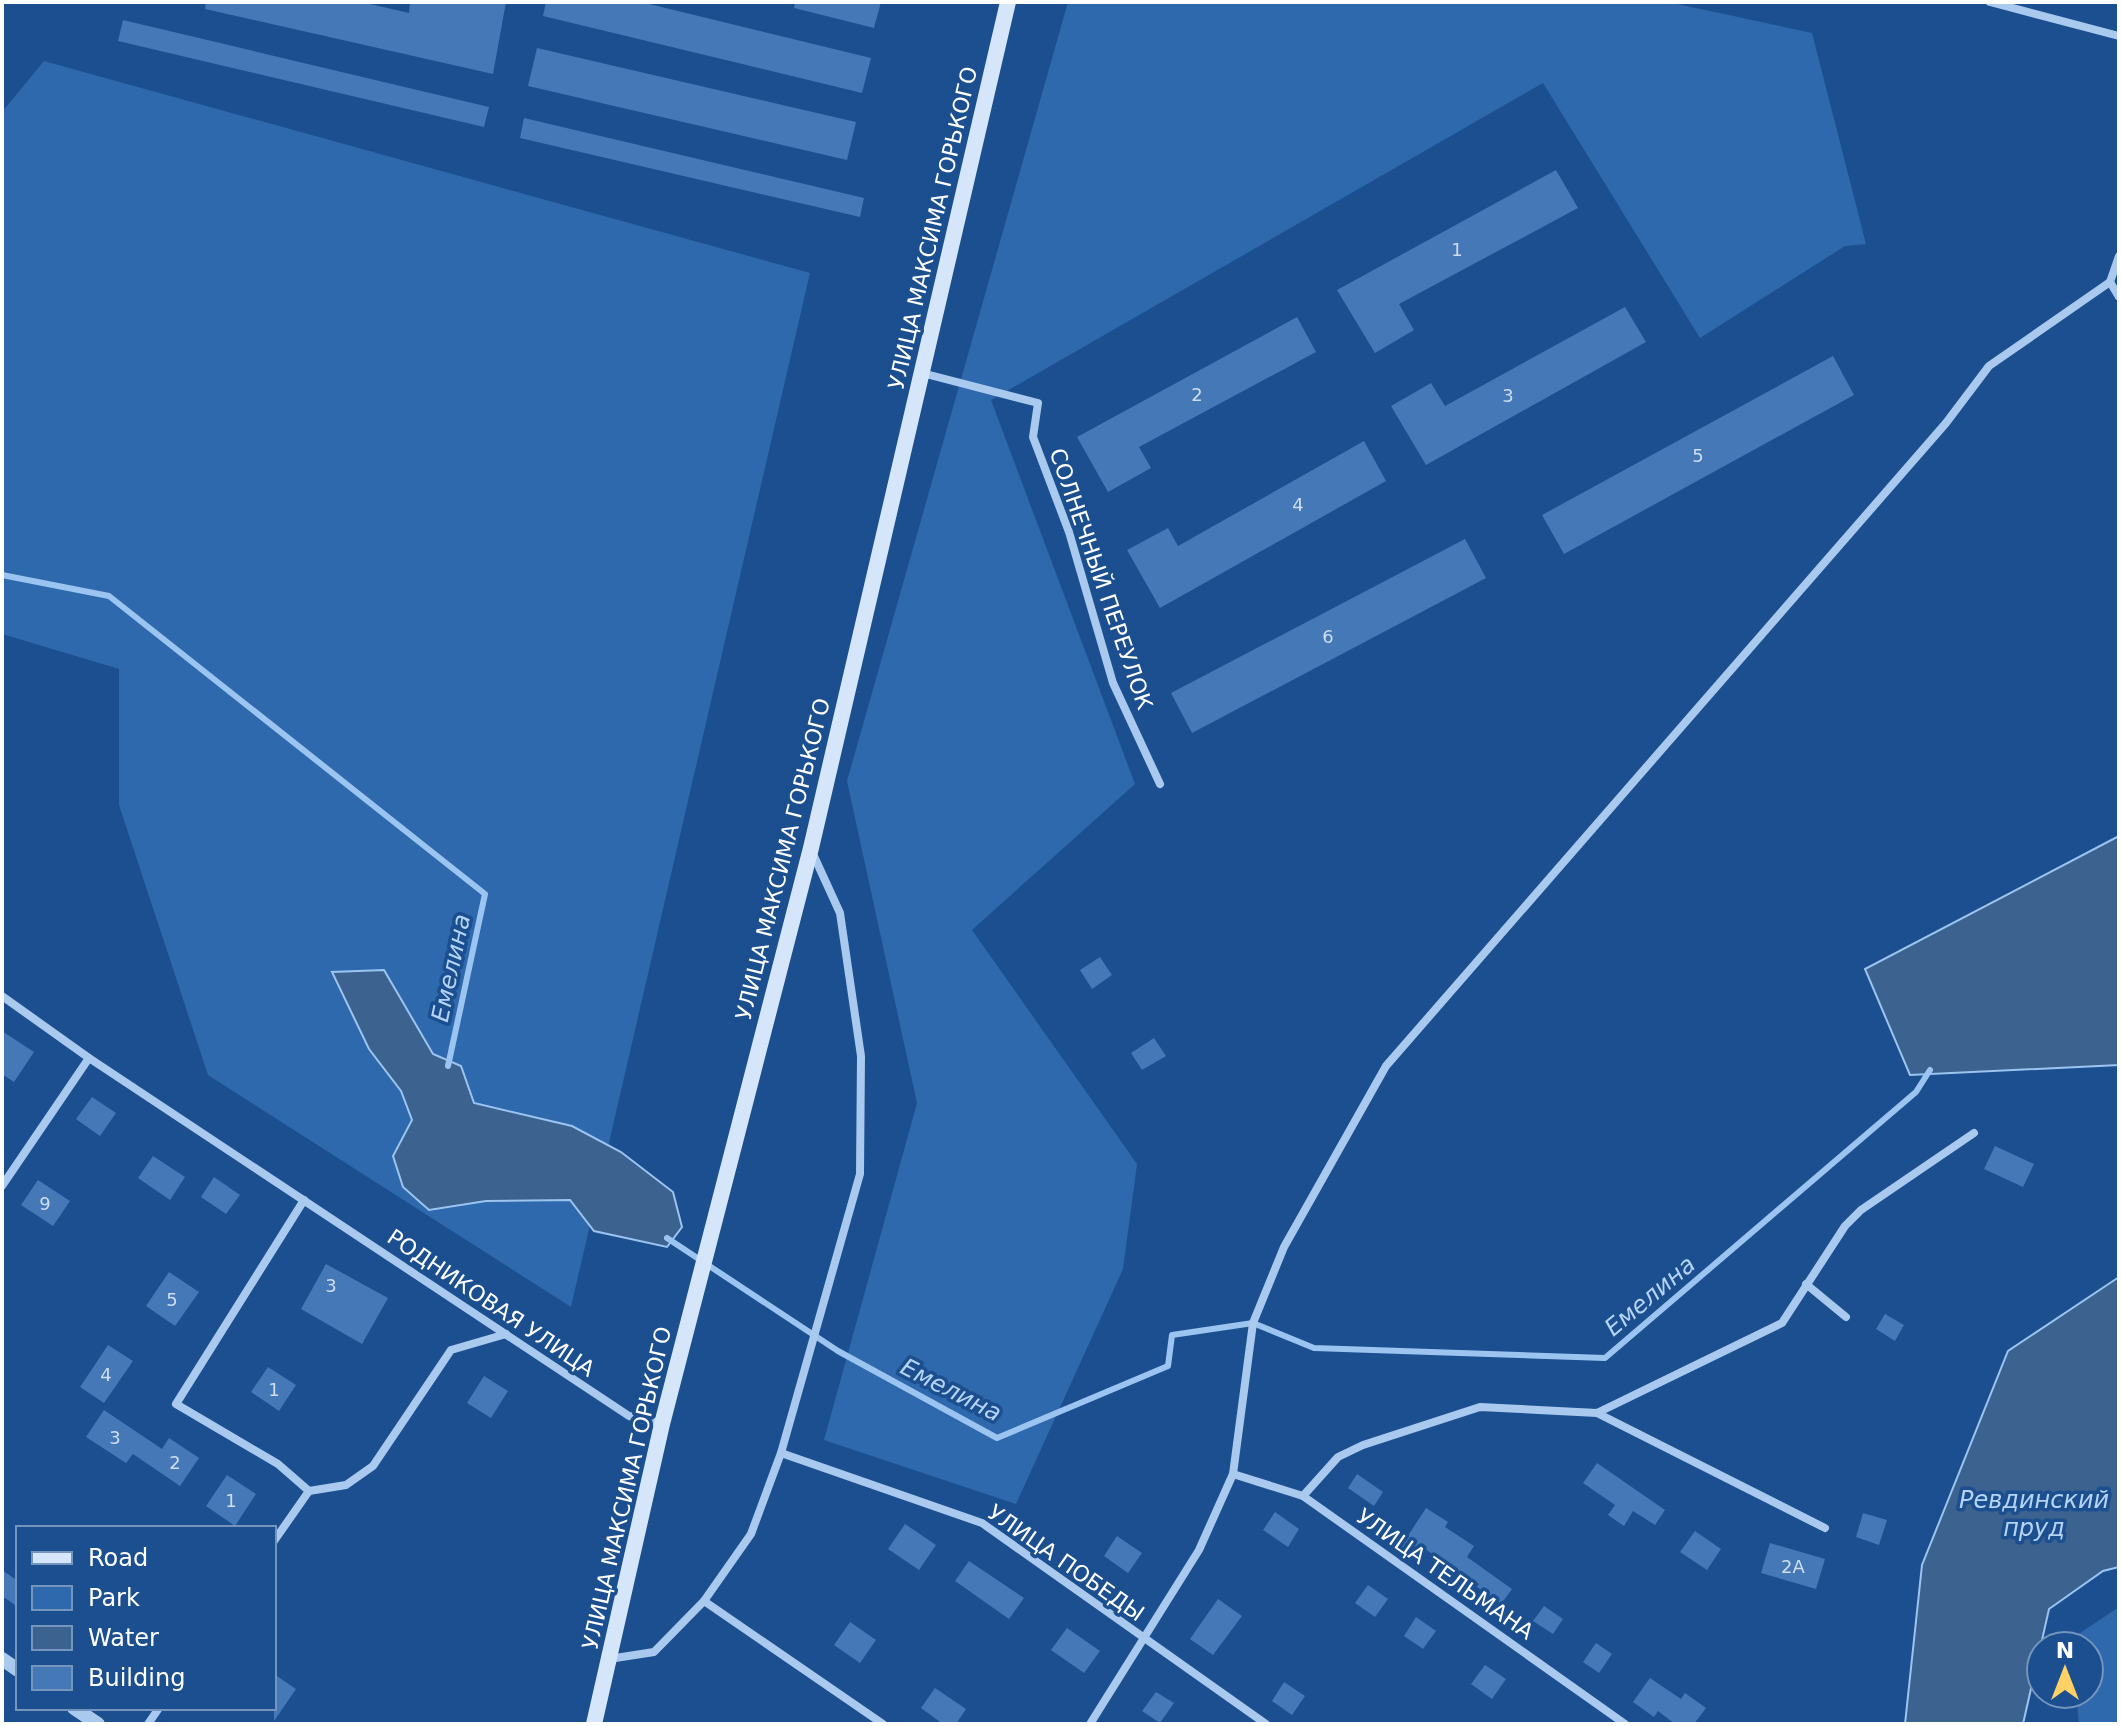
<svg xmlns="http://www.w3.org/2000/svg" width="2121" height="1726" font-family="'DejaVu Sans',sans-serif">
<rect width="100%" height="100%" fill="#1b4f8f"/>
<!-- green -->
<g fill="#2e69ad">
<path d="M 1068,2 L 1668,2 L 1812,33 L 1866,244 L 1845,246 L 1700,338 L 1543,83 L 991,400 L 1135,784 L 972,930 L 1137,1164 L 1123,1269 L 1016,1504 L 824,1440 L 917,1103 L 847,781 Z"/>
<path d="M 44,61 L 810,273 L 571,1307 L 208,1075 L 119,805 L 119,669 L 2,634 L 2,112 Z"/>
<path d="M 2119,1607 L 2119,1724 L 2079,1724 L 2076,1694 L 2089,1694 L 2089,1646 L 2072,1646 L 2071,1639 Z"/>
</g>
<!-- water -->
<g fill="#3c6290" stroke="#9cc4f0" stroke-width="2">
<path d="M 2119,836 L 2119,1065 L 1910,1075 L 1865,969 Z"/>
<path d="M 384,970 L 433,1054 L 461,1066 L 474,1103 L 572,1126 L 621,1152 L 673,1192 L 682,1227 L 667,1247 L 594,1231 L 570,1200 L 486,1201 L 429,1210 L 403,1187 L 393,1156 L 412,1120 L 401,1091 L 369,1049 L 332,972 Z"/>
<path d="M 2119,1277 L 2119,1567 L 2103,1571 L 2049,1609 L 2023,1724 L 1905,1724 L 1922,1565 L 2008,1351 Z"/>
</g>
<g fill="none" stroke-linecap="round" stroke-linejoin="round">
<!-- stream -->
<g stroke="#9cc4f0" stroke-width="6">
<path d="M 2,575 L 109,596 L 485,894 L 448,1066"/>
<path d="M 667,1238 L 838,1351 L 997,1438 L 1168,1366 L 1172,1335 L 1253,1323 L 1314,1348 L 1605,1358 L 1916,1092 L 1930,1070"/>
</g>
</g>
<!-- building -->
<g fill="#4478b7">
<path d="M 206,2 L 361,2 L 409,13 L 410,2 L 506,2 L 493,74 L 205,9 Z"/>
<path d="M 546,2 L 641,2 L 871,58 L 862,93 L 543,16 Z"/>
<path d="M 795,2 L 881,2 L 874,28 L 794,8 Z"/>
<path d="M 123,20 L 489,107 L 484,127 L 118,41 Z"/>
<path d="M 537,48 L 856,122 L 847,160 L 528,86 Z"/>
<path d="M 524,118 L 864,198 L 860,217 L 520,138 Z"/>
<path d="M 1556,170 L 1578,208 L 1399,304 L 1414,330 L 1375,353 L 1337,290 Z"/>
<path d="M 1625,307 L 1646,342 L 1426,465 L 1391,406 L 1431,383 L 1445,406 Z"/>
<path d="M 1297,317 L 1316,352 L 1139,447 L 1151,468 L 1108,492 L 1077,437 Z"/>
<path d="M 1833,356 L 1854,395 L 1564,554 L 1542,515 Z"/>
<path d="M 1364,441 L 1386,481 L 1160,608 L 1127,550 L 1168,528 L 1178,546 Z"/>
<path d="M 1465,539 L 1486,578 L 1192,733 L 1171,693 Z"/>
<path d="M 1100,957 L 1112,975 L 1092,989 L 1080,970 Z"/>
<path d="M 2,1031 L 34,1052 L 14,1082 L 2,1074 Z"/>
<path d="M 1154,1038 L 1166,1056 L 1142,1070 L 1131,1053 Z"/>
<path d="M 92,1097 L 116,1113 L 100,1136 L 76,1119 Z"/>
<path d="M 1995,1146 L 2034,1164 L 2023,1187 L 1984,1169 Z"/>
<path d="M 153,1156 L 185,1177 L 170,1200 L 138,1178 Z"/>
<path d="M 214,1177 L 240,1195 L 226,1214 L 201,1197 Z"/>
<path d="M 38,1180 L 70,1201 L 53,1226 L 21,1205 Z"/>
<path d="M 326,1264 L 388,1298 L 362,1344 L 301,1309 Z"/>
<path d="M 169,1272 L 199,1292 L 175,1326 L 146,1306 Z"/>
<path d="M 1885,1314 L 1904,1325 L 1895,1341 L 1876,1329 Z"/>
<path d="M 108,1345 L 133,1361 L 104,1403 L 80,1387 Z"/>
<path d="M 268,1367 L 296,1385 L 279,1411 L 251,1392 Z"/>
<path d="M 484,1376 L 508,1391 L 491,1418 L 467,1403 Z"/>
<path d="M 104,1410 L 162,1449 L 169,1438 L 199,1458 L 180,1486 L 133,1454 L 126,1463 L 86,1437 Z"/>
<path d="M 1597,1463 L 1665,1510 L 1655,1525 L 1633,1511 L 1624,1526 L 1608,1515 L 1615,1505 L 1583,1483 Z"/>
<path d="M 1357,1474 L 1383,1492 L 1374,1506 L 1348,1488 Z"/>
<path d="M 227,1475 L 256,1494 L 235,1526 L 206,1506 Z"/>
<path d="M 1426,1508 L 1448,1522 L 1445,1527 L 1474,1546 L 1467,1557 L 1512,1589 L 1501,1604 L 1477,1587 L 1479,1584 L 1425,1549 L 1418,1559 L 1400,1548 Z"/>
<path d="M 1275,1512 L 1299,1529 L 1288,1547 L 1263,1530 Z"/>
<path d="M 1863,1513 L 1887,1520 L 1879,1545 L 1856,1537 Z"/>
<path d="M 905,1524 L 936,1545 L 919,1570 L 888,1549 Z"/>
<path d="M 1695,1531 L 1721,1549 L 1707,1570 L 1680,1552 Z"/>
<path d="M 1117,1536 L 1142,1553 L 1128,1573 L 1104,1556 Z"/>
<path d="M 1770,1543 L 1825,1559 L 1816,1589 L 1761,1573 Z"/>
<path d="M 969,1561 L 1024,1598 L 1009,1619 L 955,1581 Z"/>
<path d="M 2,1570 L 18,1581 L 18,1607 L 2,1596 Z"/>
<path d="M 1368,1585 L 1388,1599 L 1375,1617 L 1355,1603 Z"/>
<path d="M 1218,1599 L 1242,1616 L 1213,1655 L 1190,1639 Z"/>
<path d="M 1544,1606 L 1563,1619 L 1553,1634 L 1533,1621 Z"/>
<path d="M 1416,1617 L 1436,1631 L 1423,1649 L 1404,1636 Z"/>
<path d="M 850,1622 L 876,1640 L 860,1663 L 834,1645 Z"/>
<path d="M 1067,1628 L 1100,1651 L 1084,1673 L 1051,1650 Z"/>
<path d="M 1596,1643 L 1612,1654 L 1599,1673 L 1583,1662 Z"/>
<path d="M 1485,1665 L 1506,1679 L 1492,1699 L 1471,1684 Z"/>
<path d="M 274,1674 L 296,1689 L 274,1721 Z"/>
<path d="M 1650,1678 L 1681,1699 L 1685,1693 L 1706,1708 L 1694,1724 L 1675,1724 L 1658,1711 L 1654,1717 L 1633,1702 Z"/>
<path d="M 1284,1682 L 1305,1696 L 1292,1715 L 1272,1701 Z"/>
<path d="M 935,1688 L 966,1709 L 956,1724 L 943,1724 L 921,1708 Z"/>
<path d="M 1156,1692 L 1174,1703 L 1160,1723 L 1142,1711 Z"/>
</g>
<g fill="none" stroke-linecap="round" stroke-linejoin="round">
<!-- minor -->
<g stroke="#a9c9ee" stroke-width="8">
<path d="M 1990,2 L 2119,36"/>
<path d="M 2110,282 L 2119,297"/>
<path d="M 922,373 L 1038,403 L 1033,437 L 1069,532 L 1113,683 L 1160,784"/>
<path d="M 2,996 L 89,1058 L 629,1416 L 662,1424"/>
<path d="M 2,1186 L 89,1058"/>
<path d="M 304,1200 L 176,1404 L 278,1464 L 309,1491"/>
<path d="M 1806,1284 L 1846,1317"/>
<path d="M 1597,1413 L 1825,1528"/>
<path d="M 781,1453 L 982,1523 L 1266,1724"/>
<path d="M 1233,1474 L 1303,1496 L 1625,1724"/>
<path d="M 1303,1496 L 1338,1457 L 1363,1445 L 1480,1407 L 1597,1413 L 1782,1323 L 1845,1226 L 1861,1210 L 1974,1133"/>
<path d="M 274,1541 L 309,1491 L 346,1485 L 373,1466 L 451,1350 L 506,1334"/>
<path d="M 704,1601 L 883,1724"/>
<path d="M 609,1659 L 654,1652 L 704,1601 L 751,1534 L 781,1453 L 860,1174 L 861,1056 L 840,913 L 813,854"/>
<path d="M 148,1724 L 159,1708"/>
<path d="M 1090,1724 L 1199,1550 L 1233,1474 L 1253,1323 L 1284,1247 L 1386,1066 L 1946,423 L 1989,366 L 2110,282 L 2119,256"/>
</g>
<!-- tertiary -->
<g stroke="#a9c9ee" stroke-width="14">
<path d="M 2,1659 L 18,1670"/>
<path d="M 74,1708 L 98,1724"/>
</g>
<!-- secondary -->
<path stroke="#d6e6fa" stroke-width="16" d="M 594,1724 L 662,1424 L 811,848 L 1008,2"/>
</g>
<g text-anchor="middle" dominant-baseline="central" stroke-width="7" stroke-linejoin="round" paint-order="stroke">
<!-- number labels -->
<g font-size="18" fill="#d0dded">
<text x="1457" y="249">1</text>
<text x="1197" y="394">2</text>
<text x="1508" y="395">3</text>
<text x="1698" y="455">5</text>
<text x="1298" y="504">4</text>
<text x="1328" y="636">6</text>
<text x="45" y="1203">9</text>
<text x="331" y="1285">3</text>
<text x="172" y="1299">5</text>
<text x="106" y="1374">4</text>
<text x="274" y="1389">1</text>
<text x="115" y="1437">3</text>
<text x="175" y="1462">2</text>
<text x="231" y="1500">1</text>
<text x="1793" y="1566">2А</text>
</g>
<!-- street labels -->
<g font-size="22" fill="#fff" stroke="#1b4f8f">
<text transform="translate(933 228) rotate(-77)">УЛИЦА МАКСИМА ГОРЬКОГО</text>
<text transform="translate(1101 579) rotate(71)">СОЛНЕЧНЫЙ ПЕРЕУЛОК</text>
<text transform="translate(783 859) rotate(-76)">УЛИЦА МАКСИМА ГОРЬКОГО</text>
<text transform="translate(491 1303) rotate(34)">РОДНИКОВАЯ УЛИЦА</text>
<text transform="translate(627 1488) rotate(-77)">УЛИЦА МАКСИМА ГОРЬКОГО</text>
<text transform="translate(1066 1563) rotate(35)">УЛИЦА ПОБЕДЫ</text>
<text transform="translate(1445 1574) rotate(35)">УЛИЦА ТЕЛЬМАНА</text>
</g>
<!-- water labels -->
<g font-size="24" font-style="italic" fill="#b5d3f5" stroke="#1b4f8f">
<text transform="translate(451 968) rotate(-78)">Емелина</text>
<text transform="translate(1650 1296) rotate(-40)">Емелина</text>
<text transform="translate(951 1390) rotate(27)">Емелина</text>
<text x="2034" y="1500">Ревдинский<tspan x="2034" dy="28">пруд</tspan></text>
</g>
</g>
<!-- border -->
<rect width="2121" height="1726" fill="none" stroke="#ffffff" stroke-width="8"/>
<!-- legend -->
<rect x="16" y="1526" width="260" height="184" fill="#1b4f8f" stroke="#7695bc" stroke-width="2"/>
<rect x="32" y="1552" width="40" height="12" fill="#d6e6fa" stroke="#7695bc" stroke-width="2"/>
<text x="88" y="1566" font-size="24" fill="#ffffff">Road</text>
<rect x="32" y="1586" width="40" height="24" fill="#2e69ad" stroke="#7695bc" stroke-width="2"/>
<text x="88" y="1606" font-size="24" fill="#ffffff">Park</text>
<rect x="32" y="1626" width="40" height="24" fill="#3c6290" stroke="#7695bc" stroke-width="2"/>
<text x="88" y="1646" font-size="24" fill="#ffffff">Water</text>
<rect x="32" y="1666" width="40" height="24" fill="#4478b7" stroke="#7695bc" stroke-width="2"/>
<text x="88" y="1686" font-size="24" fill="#ffffff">Building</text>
<!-- north arrow -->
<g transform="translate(2065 1670)"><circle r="38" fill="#1b4f8f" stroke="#7695bc" stroke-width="2"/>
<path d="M0-6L14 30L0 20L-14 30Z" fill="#ffd166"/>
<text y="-12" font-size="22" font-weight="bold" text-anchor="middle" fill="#ffffff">N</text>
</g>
</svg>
